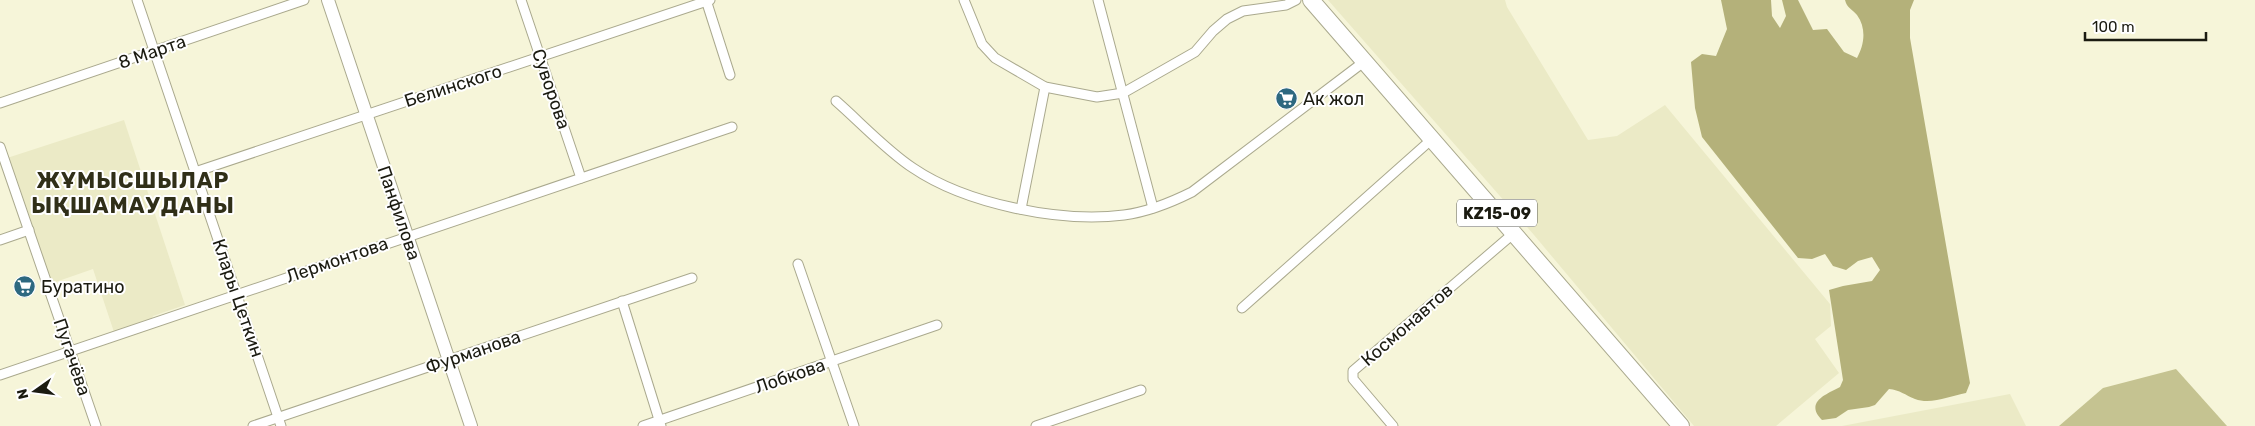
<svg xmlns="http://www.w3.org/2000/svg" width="2255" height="426" font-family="Rubik,sans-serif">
<rect width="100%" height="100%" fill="#f6f5d9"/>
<!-- built -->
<g fill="#ebeac6">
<path d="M 1328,0 L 1505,0 L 1507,7 L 1588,140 L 1617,136 L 1665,105 L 1830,304 L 1831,326 L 1815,339 L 1839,373 L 1776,426 L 1694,426 L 1534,235 Z"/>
<path d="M 124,120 L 185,305 L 153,316 L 150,323 L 115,335 L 93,269 L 47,285 L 4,159 Z"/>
<path d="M 2010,394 L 2026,426 L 1842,426 Z"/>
</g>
<!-- green -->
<path fill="#c5c391" d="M 2176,369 L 2227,426 L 2059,426 L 2103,388 Z"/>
<!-- forest -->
<path fill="#b4b17a" d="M 1721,0 L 1771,0 L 1772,16 L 1780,28 L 1786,16 L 1782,0 L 1798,0 L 1813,30 L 1827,29 L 1844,52 L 1857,58 C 1864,45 1867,29 1857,15 C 1852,9 1847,8 1845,0 L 1914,0 L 1910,10 L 1910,38 L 1970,383 L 1966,393 C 1950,396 1931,405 1915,399 C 1905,395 1900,390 1889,389 L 1875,405 L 1869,407 L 1848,410 L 1836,418 L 1822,420 C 1804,402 1827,394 1840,387 L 1843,380 L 1829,290 L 1843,286 L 1872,281 L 1880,270 L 1872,257 L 1858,261 L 1846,270 L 1833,266 L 1825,254 L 1812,259 L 1798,258 L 1702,137 L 1695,108 L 1691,62 L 1702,54 L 1716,56 L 1727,29 Z"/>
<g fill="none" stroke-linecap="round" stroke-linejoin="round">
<defs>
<g id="street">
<path d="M 137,0 L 281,426"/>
<path d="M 521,0 L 581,178"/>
<path d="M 706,0 L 730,75"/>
<path d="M 964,0 L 982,44 L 995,58 L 1045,87 L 1097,97 L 1123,93 L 1195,52 L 1213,31 L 1227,19 L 1243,11 L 1286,5 L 1296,0"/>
<path d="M 1098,0 L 1153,208"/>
<path d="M 836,101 C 859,121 887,151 913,168 C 966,204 1060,223 1124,215 C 1147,212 1170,203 1192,192 L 1365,61"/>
<path d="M 0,103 L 304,0"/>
<path d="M 0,147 L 96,426"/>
<path d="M 195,172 L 710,0"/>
<path d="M 1021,209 L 1045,87"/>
<path d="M 0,240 L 29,230"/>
<path d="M 798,264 L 854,426"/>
<path d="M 622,301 L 661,426"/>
<path d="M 1242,308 L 1432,139"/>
<path d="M 0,375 L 732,127"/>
<path d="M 253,426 L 692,278"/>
<path d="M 643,426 L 937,325"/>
<path d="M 1036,426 L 1141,390"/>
<path d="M 1393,426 L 1353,379 L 1353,371 L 1514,233"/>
</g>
<path id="secondary" d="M 328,0 L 471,426"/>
<path id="highway" d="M 1311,0 L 1681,426"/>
</defs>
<!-- street casing -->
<use href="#street" stroke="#aaa98e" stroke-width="11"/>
<!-- secondary casing -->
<use href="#secondary" stroke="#aaa98e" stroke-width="14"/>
<!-- highway casing -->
<use href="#highway" stroke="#aaa98e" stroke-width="18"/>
<!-- street -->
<use href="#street" stroke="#fff" stroke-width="9"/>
<!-- secondary -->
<use href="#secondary" stroke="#fff" stroke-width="12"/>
<!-- highway -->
<use href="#highway" stroke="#fff" stroke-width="16"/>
</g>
<!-- icons -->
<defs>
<symbol id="supermarket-disc" viewBox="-11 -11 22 22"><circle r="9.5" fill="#2d6880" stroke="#fff"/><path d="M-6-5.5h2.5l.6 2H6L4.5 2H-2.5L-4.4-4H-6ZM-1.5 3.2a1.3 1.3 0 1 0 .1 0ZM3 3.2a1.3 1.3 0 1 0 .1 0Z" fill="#fff"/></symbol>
</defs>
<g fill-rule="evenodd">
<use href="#supermarket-disc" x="1274" y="86" width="25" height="25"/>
<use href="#supermarket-disc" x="12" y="274" width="25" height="25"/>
</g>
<g text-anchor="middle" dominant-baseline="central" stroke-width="4" stroke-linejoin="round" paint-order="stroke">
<!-- shield labels -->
<rect fill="#fff" stroke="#5f5f58" stroke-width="1" x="1457" y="199.5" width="80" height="27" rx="4"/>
<g font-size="16" font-weight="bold" fill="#1b1b11">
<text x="1497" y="213">KZ15-09</text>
</g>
<!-- street labels -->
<g font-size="18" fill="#1b1b11" stroke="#fff">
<text transform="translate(152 52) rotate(-19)">8 Марта</text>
<text transform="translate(453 86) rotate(-18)">Белинского</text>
<text transform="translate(551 89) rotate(71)">Суворова</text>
<text transform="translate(399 213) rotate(71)">Панфилова</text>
<text transform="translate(337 260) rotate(-19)">Лермонтова</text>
<text transform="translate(238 298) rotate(71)">Клары Цеткин</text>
<text transform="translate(1407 325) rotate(-41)">Космонавтов</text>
<text transform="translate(473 352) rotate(-19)">Фурманова</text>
<text transform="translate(72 357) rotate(71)">Пугачёва</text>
<text transform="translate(790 376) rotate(-19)">Лобкова</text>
</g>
<!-- poi labels -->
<g font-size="18" fill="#1b1b11" stroke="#fff" text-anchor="start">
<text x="1303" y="99">Ак жол</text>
<text x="41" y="287">Буратино</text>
</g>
<!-- district labels -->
<g font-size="22" font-weight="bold" letter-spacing="1" fill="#302f18" stroke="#fff">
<text x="133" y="180">ЖҰМЫСШЫЛАР<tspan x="133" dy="25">ЫҚШАМАУДАНЫ</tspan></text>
</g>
</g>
<!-- north arrow -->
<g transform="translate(35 391) rotate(256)" stroke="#ffffff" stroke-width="4" paint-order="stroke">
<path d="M0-4L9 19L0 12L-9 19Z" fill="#1b1b11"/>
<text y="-8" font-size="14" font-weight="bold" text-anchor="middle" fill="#1b1b11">N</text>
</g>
<!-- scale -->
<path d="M2085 32v8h121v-8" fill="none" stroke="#1b1b11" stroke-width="2.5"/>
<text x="2092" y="32" font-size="15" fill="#1b1b11" stroke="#ffffff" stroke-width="4" paint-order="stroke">100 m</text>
</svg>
